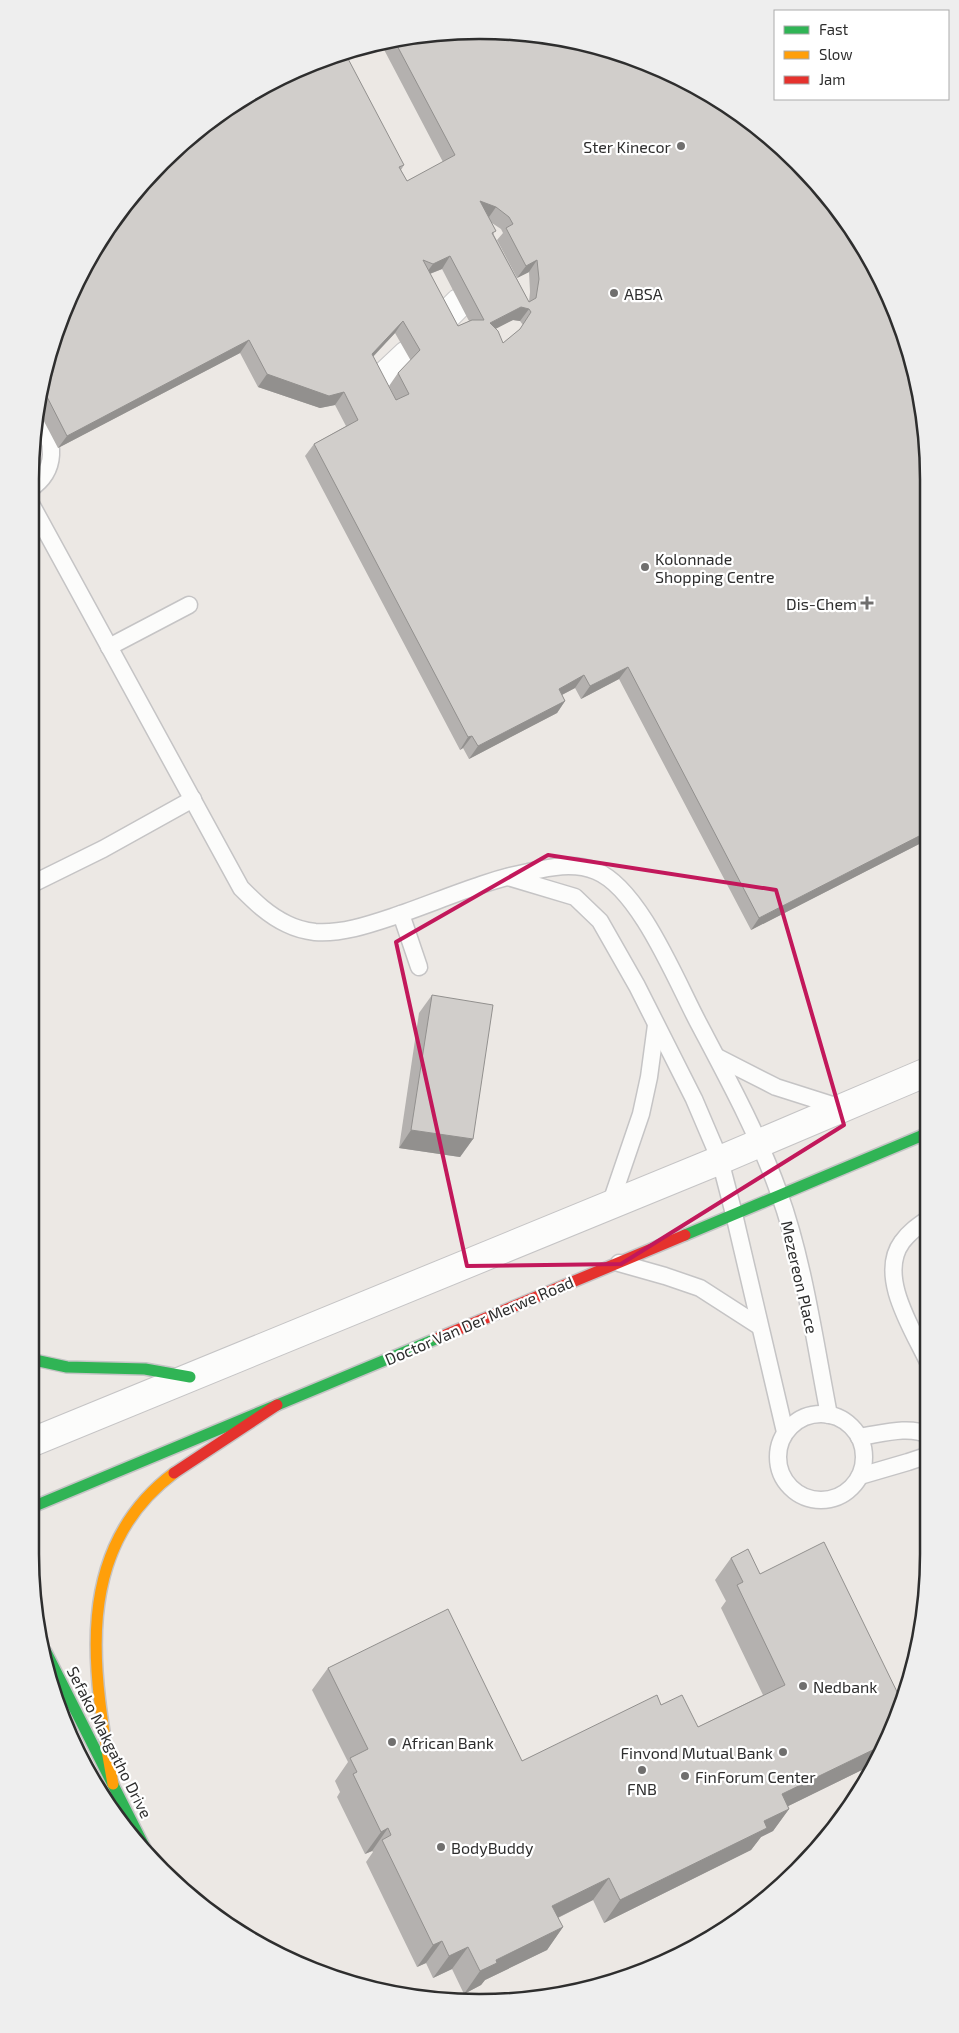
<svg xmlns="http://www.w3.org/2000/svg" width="959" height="2033" font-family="'Exo 2',sans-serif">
<rect width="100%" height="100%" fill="#ece8e4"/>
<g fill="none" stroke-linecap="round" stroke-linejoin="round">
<defs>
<g id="lane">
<path d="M 30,489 C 57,471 57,440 36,417"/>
<path d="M 30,502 L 241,888 C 255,902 268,915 287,924 C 295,928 307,931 315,932 C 341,934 368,925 392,917 C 437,902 482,881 528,872 C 550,867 574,862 596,871 C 640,889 677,983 699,1024 C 728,1079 758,1134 779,1193 C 804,1262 815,1343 829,1415"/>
<path d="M 109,647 L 189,605"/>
<path d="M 508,877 L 575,897 L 600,921 L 637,986 L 694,1099 L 720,1160 L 734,1214 L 785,1432"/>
<path d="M 30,885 L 103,849 L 193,799"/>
<path d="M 401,914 L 419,967"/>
<path d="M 717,1057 L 776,1087 L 842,1108"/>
<path d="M 610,1205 L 641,1114 L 649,1077 L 656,1025"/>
<path d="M 928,1219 C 918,1226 909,1232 902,1242 C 877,1276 913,1330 928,1362"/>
<path d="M 619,1263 L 665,1276 L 700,1288 L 759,1326"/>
<circle cx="821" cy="1457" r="43"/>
<path d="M 859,1437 C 881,1434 908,1425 929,1435"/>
<path d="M 860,1476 L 908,1462 L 929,1455"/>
</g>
<g id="street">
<path d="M 440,322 L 459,303"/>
<path d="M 373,387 L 407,355"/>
<path d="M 30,1443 L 720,1160 L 927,1072"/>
</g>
<g id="fast">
<path d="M 685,1235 L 928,1133"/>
<path d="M 30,1359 L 67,1367 L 145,1369 L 190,1377"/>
<path d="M 30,1508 L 438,1338"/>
<path d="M 46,1652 L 145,1848"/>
</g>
<path id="slow" d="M 113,1784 C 93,1674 71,1550 174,1473"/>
<g id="jam">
<path d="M 438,1338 L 685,1235"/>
<path d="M 174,1473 L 277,1405"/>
</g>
</defs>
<!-- lane casing -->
<use href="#lane" stroke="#c5c4c5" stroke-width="19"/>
<!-- street casing -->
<use href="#street" stroke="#c5c4c5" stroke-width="30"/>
<!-- fast casing -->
<use href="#fast" stroke="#c5c4c5" stroke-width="14"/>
<!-- slow casing -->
<use href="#slow" stroke="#c5c4c5" stroke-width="14"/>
<!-- jam casing -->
<use href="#jam" stroke="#c5c4c5" stroke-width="14"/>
<!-- lane -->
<use href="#lane" stroke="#fcfcfb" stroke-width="16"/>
<!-- street -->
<use href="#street" stroke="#fcfcfb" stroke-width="28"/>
<!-- fast -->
<use href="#fast" stroke="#30b455" stroke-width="11"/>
<!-- slow -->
<use href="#slow" stroke="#ff9f0a" stroke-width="11"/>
<!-- jam -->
<use href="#jam" stroke="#e5322d" stroke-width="11"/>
</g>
<!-- wall -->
<g fill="#b4b1af" fill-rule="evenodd">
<path d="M 480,30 L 925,421 L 927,840 L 751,930 L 619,679 L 581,699 L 575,688 L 562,695 L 565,701 L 557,713 L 469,759 L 463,748 L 460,750 L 305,456 L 314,444 L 346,426 L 335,405 L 320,408 L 258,387 L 240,353 L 58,448 L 37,408 L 39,392 L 64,307 L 404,165 L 401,170 L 407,181 L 443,162 L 380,42 L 392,39 ZM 492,223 L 501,229 L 503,233 L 497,240 L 517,278 L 529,272 L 530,292 L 529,302 L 494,235 ZM 442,269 L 469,321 L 458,326 L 430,274 ZM 513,320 L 520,321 L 523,325 L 519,330 L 503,343 L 495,328 ZM 395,333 L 411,361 L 398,373 L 389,386 L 396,400 L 373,357 Z"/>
<path d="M 432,995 L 473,1139 L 460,1157 L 399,1148 L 419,1013 Z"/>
<path d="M 731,1558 L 760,1574 L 895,1726 L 870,1766 L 788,1806 L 789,1809 L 773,1831 L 761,1837 L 751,1850 L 604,1923 L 593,1900 L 558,1918 L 563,1927 L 547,1950 L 485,1980 L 481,1985 L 464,1994 L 452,1969 L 433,1978 L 426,1963 L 417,1967 L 366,1862 L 373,1852 L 372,1851 L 365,1854 L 337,1797 L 340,1792 L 335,1781 L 348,1762 L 312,1690 L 328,1668 L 522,1761 L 661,1705 L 698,1727 L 763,1695 L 721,1608 L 726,1601 L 715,1580 Z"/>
</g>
<!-- shaded-wall -->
<g fill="#92908e">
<path d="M 480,201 L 496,207 L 487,220 Z"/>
<path d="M 450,256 L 442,269 L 424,276 L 433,264 Z"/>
<path d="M 537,260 L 529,272 L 517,278 L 526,266 Z"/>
<path d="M 521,307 L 529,309 L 520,321 L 513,320 L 482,336 L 490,323 Z"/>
<path d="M 403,321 L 395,333 L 363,367 L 372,354 Z"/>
<path d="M 249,340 L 240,353 L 58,448 L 67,436 Z"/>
<path d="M 267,374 L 344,392 L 335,405 L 320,408 L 258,387 Z"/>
<path d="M 628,667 L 619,679 L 581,699 L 590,686 Z"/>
<path d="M 584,675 L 575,688 L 550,701 L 559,689 Z"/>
<path d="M 565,701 L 557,713 L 469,759 L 478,746 Z"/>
<path d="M 472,736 L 463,748 L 460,750 L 468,737 Z"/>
<path d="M 927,832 L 927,840 L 751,930 L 759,918 Z"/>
<path d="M 411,1130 L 473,1139 L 460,1157 L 399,1148 Z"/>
<path d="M 883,1745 L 870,1766 L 766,1817 L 782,1794 Z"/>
<path d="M 789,1809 L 773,1831 L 761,1837 L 751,1850 L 604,1923 L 620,1900 L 764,1821 Z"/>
<path d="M 388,1828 L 372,1851 L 365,1854 L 381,1832 Z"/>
<path d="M 609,1878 L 593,1900 L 537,1928 L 552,1906 Z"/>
<path d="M 563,1927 L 547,1950 L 485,1980 L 481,1985 L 464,1994 L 480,1971 L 496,1960 Z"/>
<path d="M 442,1941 L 426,1963 L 417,1967 L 433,1945 Z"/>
<path d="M 468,1947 L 452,1969 L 433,1978 L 449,1956 Z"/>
</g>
<!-- building -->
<g fill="#d1cecb" stroke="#92908e" fill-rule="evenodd">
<path d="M 480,30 L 567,39 L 652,64 L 753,123 L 836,206 L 895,308 L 925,421 L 927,832 L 759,918 L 628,667 L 590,686 L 584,675 L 559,689 L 565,701 L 478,746 L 472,736 L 468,737 L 314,444 L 358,420 L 344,392 L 329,396 L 267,374 L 249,340 L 67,436 L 41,385 L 64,307 L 106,230 L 162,161 L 230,106 L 308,64 L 345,53 L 404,165 L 399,167 L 407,181 L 455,155 L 393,38 ZM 480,201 L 496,207 L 509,217 L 513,224 L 506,228 L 526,266 L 537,260 L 539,279 L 536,298 L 529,302 L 492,233 L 496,231 ZM 450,256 L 484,320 L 472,320 L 458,326 L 423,260 L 433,264 ZM 521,307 L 529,309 L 531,312 L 520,329 L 503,343 L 498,331 L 490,323 ZM 403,321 L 420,350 L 398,373 L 409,394 L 396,400 L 372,354 Z"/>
<path d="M 432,995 L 493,1005 L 473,1139 L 411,1130 Z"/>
<path d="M 824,1542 L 902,1702 L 895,1726 L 883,1745 L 782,1794 L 789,1809 L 764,1821 L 767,1828 L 620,1900 L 609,1878 L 552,1906 L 563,1927 L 496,1960 L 497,1963 L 480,1971 L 468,1947 L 449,1956 L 442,1941 L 433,1945 L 382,1840 L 391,1835 L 388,1828 L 381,1832 L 353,1774 L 357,1772 L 350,1758 L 368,1749 L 328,1668 L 448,1609 L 522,1761 L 657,1695 L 661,1705 L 682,1695 L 698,1727 L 785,1685 L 737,1585 L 743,1582 L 731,1558 L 748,1549 L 760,1574 Z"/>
</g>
<!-- marked area -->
<path fill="none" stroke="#c2185b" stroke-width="4" stroke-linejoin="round" d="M 548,855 L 776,890 L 844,1125 L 621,1264 L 467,1266 L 396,942 Z"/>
<!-- markers -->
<g fill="#706f6e" stroke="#fff" stroke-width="2">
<circle cx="681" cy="146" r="5"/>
<circle cx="614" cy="293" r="5"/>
<circle cx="645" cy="567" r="5"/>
<path d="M864.5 595.5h5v5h5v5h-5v5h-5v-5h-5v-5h5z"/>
<circle cx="803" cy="1686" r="5"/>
<circle cx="392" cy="1742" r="5"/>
<circle cx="783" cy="1752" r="5"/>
<circle cx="642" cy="1770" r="5"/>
<circle cx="685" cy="1776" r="5"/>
<circle cx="441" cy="1847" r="5"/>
</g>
<g text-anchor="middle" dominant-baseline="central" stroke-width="4.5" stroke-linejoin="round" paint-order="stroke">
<!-- poi labels -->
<g font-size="16" fill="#2e2e2e" stroke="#fff" text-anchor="start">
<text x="671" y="146" text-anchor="end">Ster Kinecor</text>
<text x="624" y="293">ABSA</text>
<text x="655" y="558">Kolonnade<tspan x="655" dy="18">Shopping Centre</tspan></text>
<text x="857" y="603" text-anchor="end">Dis-Chem</text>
<text x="813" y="1686">Nedbank</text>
<text x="402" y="1742">African Bank</text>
<text x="773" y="1752" text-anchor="end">Finvond Mutual Bank</text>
<text x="695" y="1776">FinForum Center</text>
<text x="642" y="1788" text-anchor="middle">FNB</text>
<text x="451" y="1847">BodyBuddy</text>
</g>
<!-- street labels -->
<g font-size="16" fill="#2e2e2e" stroke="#fff">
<text transform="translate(800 1277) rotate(77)">Mezereon Place</text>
<text transform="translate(479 1320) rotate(-23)">Doctor Van Der Merwe Road</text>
<text transform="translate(110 1742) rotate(63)">Sefako Makgatho Drive</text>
</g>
</g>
<!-- crop -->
<path d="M0 0H959V2033H0ZM479 39H480A440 440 0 0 1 920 479V1554A440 440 0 0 1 480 1994H479A440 440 0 0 1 39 1554V479A440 440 0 0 1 479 39Z" fill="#eee" fill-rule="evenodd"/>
<path fill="none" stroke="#2e2e2e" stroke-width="2.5" d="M479 39H480A440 440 0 0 1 920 479V1554A440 440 0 0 1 480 1994H479A440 440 0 0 1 39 1554V479A440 440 0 0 1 479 39Z"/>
<!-- legend -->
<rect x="774" y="10" width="175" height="90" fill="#ffffff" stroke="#ababab"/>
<rect x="784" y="26" width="25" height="8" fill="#30b455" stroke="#ababab"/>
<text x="819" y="35" font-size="15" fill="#2e2e2e">Fast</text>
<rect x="784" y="51" width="25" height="8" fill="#ff9f0a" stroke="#ababab"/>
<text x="819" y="60" font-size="15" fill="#2e2e2e">Slow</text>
<rect x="784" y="76" width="25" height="8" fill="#e5322d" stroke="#ababab"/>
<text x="819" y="85" font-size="15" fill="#2e2e2e">Jam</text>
</svg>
